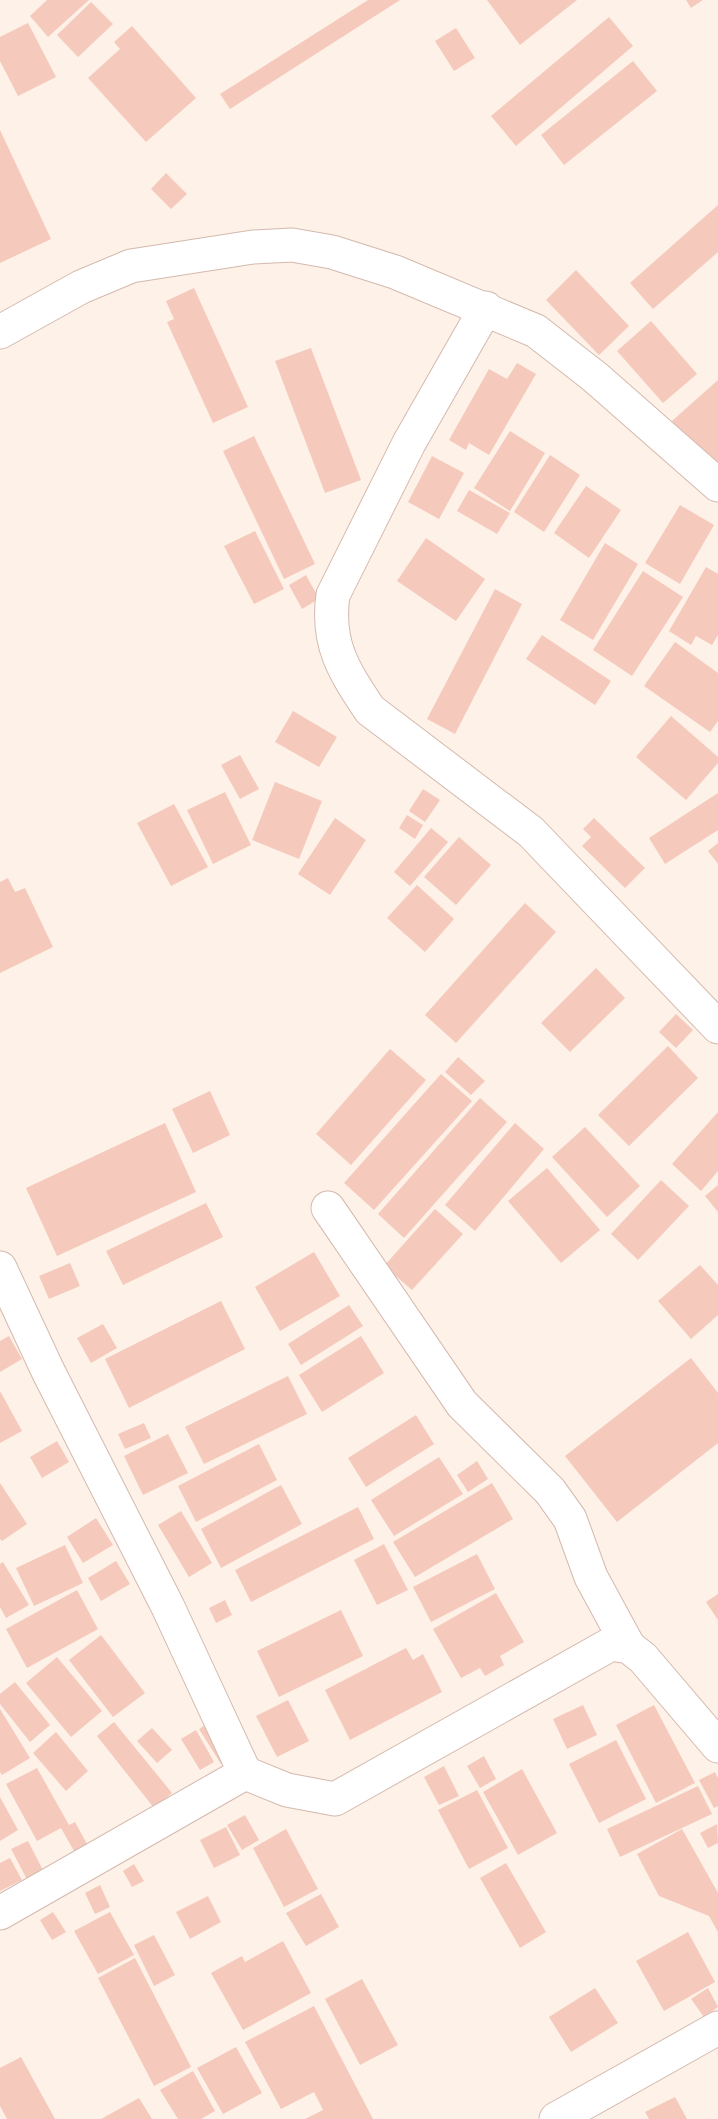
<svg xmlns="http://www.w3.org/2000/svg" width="718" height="2119" font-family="Lato,sans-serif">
<rect width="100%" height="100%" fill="#fef1e7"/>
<!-- building -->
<g fill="#f5cabc">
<path d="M 47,0 L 89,0 L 48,37 L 30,16 Z"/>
<path d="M 368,0 L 400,0 L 230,109 L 220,94 Z"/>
<path d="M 487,0 L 577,0 L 520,45 Z"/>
<path d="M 686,0 L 703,0 L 691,8 Z"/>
<path d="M 91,2 L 113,24 L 78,57 L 57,35 Z"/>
<path d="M 609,17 L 633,46 L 516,146 L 491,116 Z"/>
<path d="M 28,23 L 56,77 L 18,96 L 0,61 L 0,37 Z"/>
<path d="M 132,26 L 196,98 L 146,142 L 88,78 L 120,49 L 114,42 Z"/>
<path d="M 456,28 L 475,58 L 454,71 L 435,41 Z"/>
<path d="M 633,61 L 657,91 L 564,165 L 541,135 Z"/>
<path d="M 0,130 L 51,239 L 0,263 Z"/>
<path d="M 166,173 L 187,194 L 171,209 L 151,189 Z"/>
<path d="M 718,205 L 718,252 L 653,309 L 630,283 Z"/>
<path d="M 576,270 L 629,326 L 599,355 L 546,300 Z"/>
<path d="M 194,288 L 248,407 L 213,423 L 167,322 L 174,319 L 166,301 Z"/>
<path d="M 651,321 L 697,374 L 663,403 L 617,351 Z"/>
<path d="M 311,348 L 361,480 L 325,493 L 275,361 Z"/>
<path d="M 517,363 L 536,374 L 489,455 L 469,443 L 466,450 L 449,440 L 489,369 L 507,379 Z"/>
<path d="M 718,380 L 718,468 L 716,470 L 672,421 Z"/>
<path d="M 510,431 L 545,453 L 510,511 L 474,488 Z"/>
<path d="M 254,436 L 315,564 L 284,579 L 223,451 Z"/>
<path d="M 550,455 L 580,475 L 544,532 L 514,512 Z"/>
<path d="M 432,456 L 464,473 L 439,519 L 408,502 Z"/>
<path d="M 586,486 L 621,510 L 589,558 L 554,533 Z"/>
<path d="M 469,490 L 510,513 L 497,534 L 457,511 Z"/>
<path d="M 680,505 L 714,525 L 680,584 L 645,563 Z"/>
<path d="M 255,531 L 284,589 L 254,604 L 224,546 Z"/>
<path d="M 426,538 L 485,579 L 456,621 L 397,581 Z"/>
<path d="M 605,543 L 638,564 L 593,640 L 560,620 Z"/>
<path d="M 706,567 L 718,574 L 718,635 L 712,645 L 696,636 L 691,645 L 669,631 Z"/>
<path d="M 643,571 L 683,597 L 632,676 L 593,650 Z"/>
<path d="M 306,575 L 319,599 L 302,609 L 289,585 Z"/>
<path d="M 495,589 L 522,604 L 455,734 L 427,719 Z"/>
<path d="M 542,635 L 611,681 L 595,705 L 526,659 Z"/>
<path d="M 675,642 L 718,673 L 718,721 L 710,732 L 644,686 Z"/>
<path d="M 293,711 L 337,737 L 319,767 L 275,742 Z"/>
<path d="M 671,716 L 718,757 L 718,763 L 686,800 L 636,757 Z"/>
<path d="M 240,755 L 259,789 L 240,799 L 221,765 Z"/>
<path d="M 275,782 L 322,801 L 299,859 L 252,840 Z"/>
<path d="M 423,789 L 440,800 L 425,822 L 409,811 Z"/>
<path d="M 225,792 L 251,845 L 213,864 L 187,810 Z"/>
<path d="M 718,793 L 718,830 L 665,864 L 649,838 Z"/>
<path d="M 174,804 L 208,867 L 171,886 L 137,823 Z"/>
<path d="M 407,815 L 423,825 L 415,839 L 399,828 Z"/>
<path d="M 335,818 L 366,840 L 330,895 L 298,874 Z"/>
<path d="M 594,818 L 645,868 L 625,888 L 582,846 L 591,837 L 583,829 Z"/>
<path d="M 431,828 L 448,842 L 410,886 L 394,872 Z"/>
<path d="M 459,837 L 491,865 L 456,905 L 424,877 Z"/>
<path d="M 718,843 L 718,864 L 708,851 Z"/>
<path d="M 8,878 L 15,892 L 25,888 L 53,947 L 0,973 L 0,882 Z"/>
<path d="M 417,885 L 454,919 L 425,952 L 387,918 Z"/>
<path d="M 525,903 L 556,932 L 456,1043 L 425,1015 Z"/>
<path d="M 596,968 L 625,998 L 570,1052 L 541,1023 Z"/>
<path d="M 676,1014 L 693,1030 L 676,1048 L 659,1032 Z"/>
<path d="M 668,1046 L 698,1078 L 629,1146 L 598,1115 Z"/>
<path d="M 390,1049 L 426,1080 L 351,1165 L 316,1134 Z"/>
<path d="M 458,1057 L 485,1081 L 471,1095 L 445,1072 Z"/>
<path d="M 441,1074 L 472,1101 L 374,1210 L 344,1183 Z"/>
<path d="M 210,1091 L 230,1135 L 193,1153 L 172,1109 Z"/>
<path d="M 480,1098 L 507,1122 L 404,1238 L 378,1214 Z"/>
<path d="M 718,1112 L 718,1171 L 701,1191 L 672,1164 Z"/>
<path d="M 165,1123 L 196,1192 L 57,1256 L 26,1188 Z"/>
<path d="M 515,1123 L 544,1149 L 475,1231 L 445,1205 Z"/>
<path d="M 585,1127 L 640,1186 L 607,1217 L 552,1157 Z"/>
<path d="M 547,1168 L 600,1230 L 561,1263 L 508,1201 Z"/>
<path d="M 661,1180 L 689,1206 L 638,1260 L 611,1234 Z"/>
<path d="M 718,1185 L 718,1212 L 705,1196 Z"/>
<path d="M 206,1203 L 223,1237 L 123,1285 L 106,1251 Z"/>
<path d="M 435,1209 L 463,1234 L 412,1290 L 384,1266 Z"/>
<path d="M 314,1252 L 340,1296 L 280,1331 L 255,1287 Z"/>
<path d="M 70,1263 L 80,1286 L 49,1299 L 39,1276 Z"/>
<path d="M 700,1265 L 718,1285 L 718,1315 L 691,1339 L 658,1301 Z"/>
<path d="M 221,1301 L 245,1349 L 129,1408 L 105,1359 Z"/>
<path d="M 349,1305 L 363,1326 L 301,1365 L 288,1344 Z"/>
<path d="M 103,1324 L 117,1348 L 91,1363 L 77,1338 Z"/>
<path d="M 9,1336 L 22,1359 L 0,1372 L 0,1341 Z"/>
<path d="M 361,1336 L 384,1373 L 322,1412 L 299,1375 Z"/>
<path d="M 691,1358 L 718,1393 L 718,1443 L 617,1522 L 565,1456 Z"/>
<path d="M 288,1376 L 307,1414 L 204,1464 L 185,1427 Z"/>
<path d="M 0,1391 L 22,1431 L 0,1443 Z"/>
<path d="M 416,1415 L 434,1444 L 366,1487 L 348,1458 Z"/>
<path d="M 144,1423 L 151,1438 L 125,1449 L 118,1434 Z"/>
<path d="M 168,1434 L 188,1473 L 143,1495 L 124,1456 Z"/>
<path d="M 57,1441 L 69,1462 L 42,1478 L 30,1457 Z"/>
<path d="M 259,1444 L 277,1480 L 196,1522 L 178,1486 Z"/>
<path d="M 439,1457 L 463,1494 L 394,1536 L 371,1500 Z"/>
<path d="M 477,1461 L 488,1479 L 468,1492 L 457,1475 Z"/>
<path d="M 0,1483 L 27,1524 L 2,1541 L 0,1539 Z"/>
<path d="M 492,1483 L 513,1519 L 415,1577 L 393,1542 Z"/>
<path d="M 281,1485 L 302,1524 L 221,1568 L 201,1529 Z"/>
<path d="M 358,1507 L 374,1539 L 251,1602 L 235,1570 Z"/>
<path d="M 181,1511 L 212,1563 L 189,1577 L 158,1525 Z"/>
<path d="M 96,1518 L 113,1545 L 83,1563 L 67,1537 Z"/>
<path d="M 384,1544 L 408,1590 L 377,1605 L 354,1560 Z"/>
<path d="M 65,1545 L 83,1583 L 34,1606 L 16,1568 Z"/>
<path d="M 477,1554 L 495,1589 L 431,1622 L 413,1587 Z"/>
<path d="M 116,1561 L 130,1584 L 101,1601 L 88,1578 Z"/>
<path d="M 3,1562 L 29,1605 L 6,1618 L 0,1607 L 0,1564 Z"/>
<path d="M 77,1590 L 98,1629 L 27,1668 L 6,1629 Z"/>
<path d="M 496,1593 L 524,1642 L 500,1656 L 504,1665 L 485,1676 L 480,1668 L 461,1678 L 433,1629 Z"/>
<path d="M 718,1594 L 718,1620 L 706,1602 Z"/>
<path d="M 225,1600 L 232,1615 L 216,1623 L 209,1608 Z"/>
<path d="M 341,1610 L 363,1656 L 279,1697 L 257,1651 Z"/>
<path d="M 101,1635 L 145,1693 L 113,1717 L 69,1660 Z"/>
<path d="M 406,1648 L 413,1660 L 423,1654 L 442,1692 L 350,1740 L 325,1690 Z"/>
<path d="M 57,1657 L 102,1711 L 71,1737 L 26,1683 Z"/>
<path d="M 15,1682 L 50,1725 L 30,1742 L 0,1704 L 0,1694 Z"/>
<path d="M 288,1700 L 309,1741 L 277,1757 L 256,1716 Z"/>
<path d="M 583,1705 L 597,1735 L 567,1749 L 553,1719 Z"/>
<path d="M 654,1705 L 695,1783 L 656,1803 L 616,1725 Z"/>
<path d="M 0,1709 L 30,1758 L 2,1775 L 0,1772 Z"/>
<path d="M 114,1722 L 172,1793 L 154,1808 L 97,1736 Z"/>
<path d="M 207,1724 L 229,1759 L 221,1764 L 199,1729 Z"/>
<path d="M 152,1728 L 172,1750 L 157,1763 L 137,1741 Z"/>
<path d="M 196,1730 L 214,1762 L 200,1770 L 181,1739 Z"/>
<path d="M 56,1732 L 88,1771 L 66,1791 L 33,1753 Z"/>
<path d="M 616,1740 L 646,1799 L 599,1823 L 569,1764 Z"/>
<path d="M 484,1756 L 496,1779 L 480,1788 L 467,1766 Z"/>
<path d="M 444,1766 L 459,1796 L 439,1805 L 424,1777 Z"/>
<path d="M 37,1768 L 69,1825 L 75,1822 L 87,1844 L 74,1851 L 61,1828 L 37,1841 L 6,1784 Z"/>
<path d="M 522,1769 L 557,1833 L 518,1855 L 483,1792 Z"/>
<path d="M 715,1772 L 718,1778 L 718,1806 L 714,1808 L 699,1780 Z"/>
<path d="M 698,1786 L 712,1814 L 620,1857 L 607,1829 Z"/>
<path d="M 477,1790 L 508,1848 L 469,1869 L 438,1810 Z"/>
<path d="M 0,1797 L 18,1830 L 0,1841 Z"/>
<path d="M 245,1815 L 259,1840 L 242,1850 L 227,1825 Z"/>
<path d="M 717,1824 L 718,1843 L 708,1848 L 700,1833 Z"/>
<path d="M 226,1827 L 240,1855 L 214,1868 L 200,1840 Z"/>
<path d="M 286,1829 L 318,1889 L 284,1907 L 253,1848 Z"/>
<path d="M 682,1829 L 718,1893 L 718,1932 L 709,1916 L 659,1896 L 637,1854 Z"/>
<path d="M 28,1841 L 46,1876 L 30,1885 L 11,1849 Z"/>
<path d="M 10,1858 L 22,1880 L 0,1891 L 0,1863 Z"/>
<path d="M 506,1863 L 546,1932 L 520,1948 L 480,1878 Z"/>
<path d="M 134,1864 L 144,1881 L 132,1887 L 123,1871 Z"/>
<path d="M 100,1885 L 110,1907 L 95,1914 L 85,1893 Z"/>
<path d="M 321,1894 L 339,1927 L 306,1946 L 286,1913 Z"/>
<path d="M 208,1896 L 221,1922 L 190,1939 L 176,1912 Z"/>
<path d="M 53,1912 L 66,1932 L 52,1940 L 40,1920 Z"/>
<path d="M 110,1912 L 134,1955 L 98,1974 L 74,1931 Z"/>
<path d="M 688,1932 L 715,1982 L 664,2011 L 636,1961 Z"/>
<path d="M 154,1935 L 175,1975 L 154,1986 L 134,1945 Z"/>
<path d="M 283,1941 L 311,1993 L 243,2030 L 211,1973 L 242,1956 L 245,1962 Z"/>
<path d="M 135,1958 L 191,2067 L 154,2086 L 98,1978 Z"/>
<path d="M 362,1979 L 398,2045 L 360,2065 L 325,1999 Z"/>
<path d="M 595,1988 L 618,2023 L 571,2052 L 549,2017 Z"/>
<path d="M 708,1988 L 718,2007 L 704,2017 L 691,1999 Z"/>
<path d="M 314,2006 L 373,2119 L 305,2119 L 323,2110 L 314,2092 L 281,2109 L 245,2042 Z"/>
<path d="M 236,2047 L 262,2093 L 223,2114 L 197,2068 Z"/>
<path d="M 21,2057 L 55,2119 L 7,2119 L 0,2106 L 0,2068 Z"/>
<path d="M 193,2071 L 215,2111 L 201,2119 L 178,2119 L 160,2090 Z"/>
<path d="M 675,2097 L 687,2119 L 649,2119 L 645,2112 Z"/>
<path d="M 139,2098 L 152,2119 L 101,2119 Z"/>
</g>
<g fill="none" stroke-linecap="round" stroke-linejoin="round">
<defs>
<g id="minor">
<path d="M 486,308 L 409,443 L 333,595 C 326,644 344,671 370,710 L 531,832 L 718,1027"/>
<path d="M 0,332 L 81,287 L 131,266 L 253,247 L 292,245 L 332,252 L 395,272 L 536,331 L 595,377 L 718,485"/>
<path d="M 328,1208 L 462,1404 L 550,1491 L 570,1519 L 591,1577 L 629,1647"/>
<path d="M 0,1268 L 48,1371 L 168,1607 L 245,1773"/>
<path d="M 0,1913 L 245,1773 L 287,1790 L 335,1799 L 611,1644 L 629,1647 L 643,1658 L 718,1746"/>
<path d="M 556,2119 L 718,2028"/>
</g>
</defs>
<!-- minor casing -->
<use href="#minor" stroke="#d4b9ae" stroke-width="35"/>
<!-- minor -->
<use href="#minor" stroke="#fff" stroke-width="33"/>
</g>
</svg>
